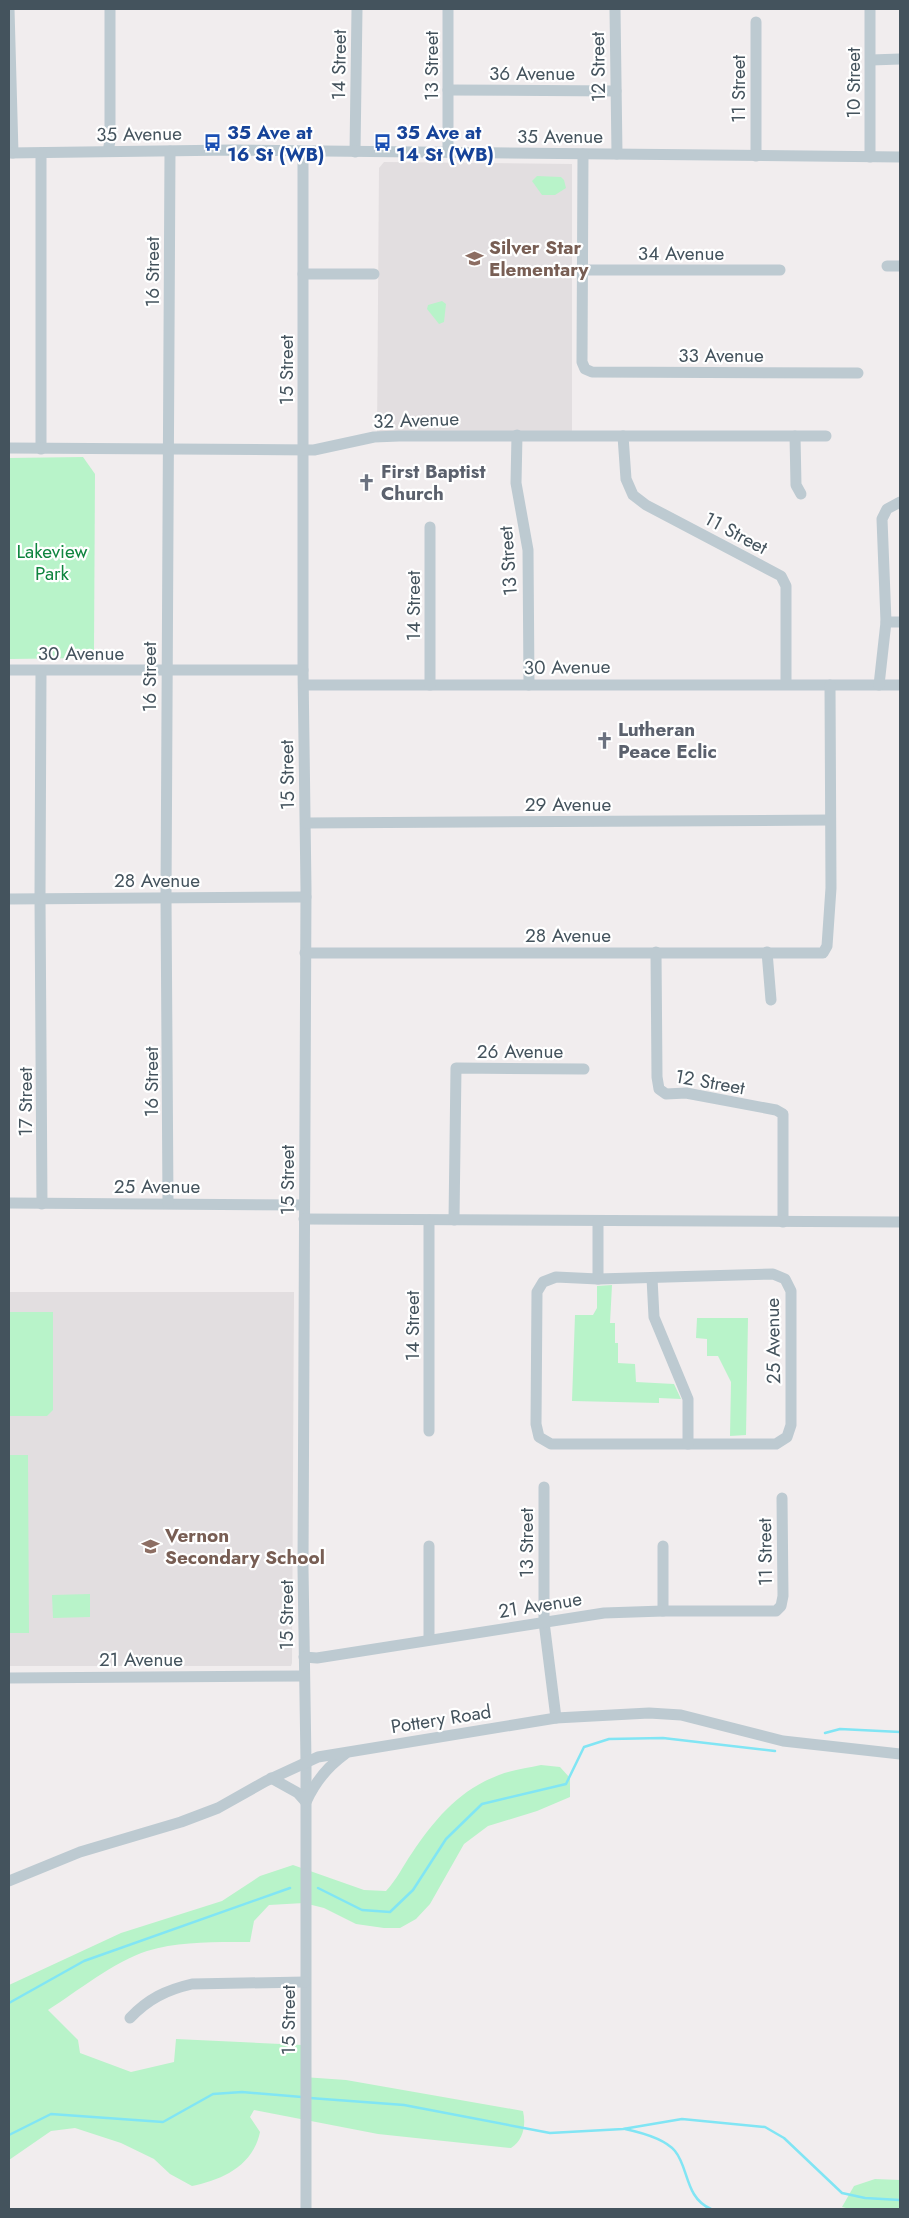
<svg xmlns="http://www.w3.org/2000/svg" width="909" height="2218" font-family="Jost,sans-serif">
<rect width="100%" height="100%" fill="#f1edee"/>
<!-- education -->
<g fill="#e2dee0">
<path d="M 384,162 L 572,164 L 572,434 L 377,436 L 379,168 Z"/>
<path d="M 9,1292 L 294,1292 L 292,1663 L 291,1666 L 9,1666 Z"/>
</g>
<!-- green -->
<g fill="#b8f3c9">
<path d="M 537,176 L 561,177 L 564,180 L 566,188 L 555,195 L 542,195 L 532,181 Z"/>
<path d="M 442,301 L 446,304 L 444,322 L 439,324 L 427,309 L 428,305 Z"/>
<path d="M 83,457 L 95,474 L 94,650 L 89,658 L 9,659 L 9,458 Z"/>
<path d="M 612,1285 L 610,1323 L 615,1323 L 615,1343 L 618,1343 L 618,1363 L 635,1364 L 636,1382 L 674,1384 L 681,1399 L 659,1398 L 659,1403 L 572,1401 L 575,1315 L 593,1315 L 597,1308 L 597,1286 Z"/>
<path d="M 9,1312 L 53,1312 L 53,1410 L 47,1416 L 9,1416 Z"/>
<path d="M 697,1318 L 748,1318 L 746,1435 L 730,1436 L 731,1382 L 718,1356 L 707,1356 L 707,1339 L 696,1338 Z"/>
<path d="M 9,1455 L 28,1455 L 29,1633 L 9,1633 Z"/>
<path d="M 90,1594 L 90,1617 L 53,1618 L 52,1595 Z"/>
<path d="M 541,1765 L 560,1767 L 570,1778 L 570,1797 L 537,1811 L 488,1826 L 464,1844 L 430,1904 L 416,1919 L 400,1928 L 384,1928 L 356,1924 L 324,1908 L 304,1903 L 269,1905 L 254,1921 L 250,1942 C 216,1942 180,1941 147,1951 C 113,1962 78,1991 48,2010 L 78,2040 L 80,2053 L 131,2072 L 174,2062 L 176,2039 L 302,2045 L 303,2077 L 346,2080 L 523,2111 C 526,2124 524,2140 511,2148 L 378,2134 L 254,2110 L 250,2117 L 260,2132 C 253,2166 222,2180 192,2186 L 170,2174 L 154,2159 L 121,2143 L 75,2128 L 51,2131 L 9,2160 L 9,1985 L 121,1933 L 222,1901 L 260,1876 L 293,1865 L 364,1890 L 386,1891 C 397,1879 403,1866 412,1853 C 435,1819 459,1790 499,1775 C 512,1770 527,1768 541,1765 Z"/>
<path d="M 875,2179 L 900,2180 L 900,2209 L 850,2209 L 842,2207 L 854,2186 Z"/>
</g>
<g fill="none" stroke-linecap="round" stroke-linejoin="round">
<!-- stream -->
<g stroke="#81e5f4" stroke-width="2.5">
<path d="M 825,1733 L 840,1729 L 900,1732"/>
<path d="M 318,1888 L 362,1910 L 390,1912 L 413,1890 L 446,1839 L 482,1804 L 566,1784 L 584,1747 L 609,1739 L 663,1738 L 775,1751"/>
<path d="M 9,2003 L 84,1961 L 290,1888"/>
<path d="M 310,2098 L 404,2105 L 550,2133 L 623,2129 L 682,2119 L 765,2127 L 784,2138 L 842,2193 L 865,2198 L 900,2200"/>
<path d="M 625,2129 C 639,2132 665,2139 675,2151 C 689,2168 685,2198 711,2209"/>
<path d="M 9,2135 L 51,2114 L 163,2122 L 213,2094 L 242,2092 L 302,2097"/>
</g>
<!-- minor -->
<g stroke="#bdcad1" stroke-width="11">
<path d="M 9,9 L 13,153"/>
<path d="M 448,9 L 448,152"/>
<path d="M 615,9 L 617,154"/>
<path d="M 870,9 L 870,157"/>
<path d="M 756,22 L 756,156"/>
<path d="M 871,60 L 900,59"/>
<path d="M 448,90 L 616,91"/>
<path d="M 108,151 L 110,141 L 110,9"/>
<path d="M 303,151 L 303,670 L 306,889 L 303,1568 L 306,1762 L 306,2209"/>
<path d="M 355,152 L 357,9"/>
<path d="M 9,153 L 232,150 L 900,157"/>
<path d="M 41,153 L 41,449"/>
<path d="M 583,154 L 582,362 L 585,369 L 592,372 L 858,373"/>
<path d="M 887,266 L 900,266"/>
<path d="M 583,270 L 780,270"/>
<path d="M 303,274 L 374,274"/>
<path d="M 517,435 L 516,483 L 528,550 L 529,685"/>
<path d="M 623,436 L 626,479 L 633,495 L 646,505 L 781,576 L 786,586 L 786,684"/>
<path d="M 795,436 L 796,485 L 801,494"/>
<path d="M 9,448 L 314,450 L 374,437 L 399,436 L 826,436"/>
<path d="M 886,622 L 900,622"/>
<path d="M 9,670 L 303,670"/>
<path d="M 41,671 L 40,898 L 42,1204"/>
<path d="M 304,685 L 900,685"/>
<path d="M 430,685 L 430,527"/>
<path d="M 879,685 L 886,622 L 882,519 L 887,509 L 900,502"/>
<path d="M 306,823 L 830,820"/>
<path d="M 9,899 L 306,897"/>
<path d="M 656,952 L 657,1077 L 659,1089 L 666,1094 L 686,1093 L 776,1110 L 783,1114 L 783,1222"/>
<path d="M 767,952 L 771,1000"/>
<path d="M 305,953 L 823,953 L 827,946 L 831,888 L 830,685"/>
<path d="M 9,1203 L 304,1205"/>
<path d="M 168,1203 L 166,897 L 170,151"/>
<path d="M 304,1219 L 900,1222"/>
<path d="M 429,1220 L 429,1431"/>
<path d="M 454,1220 L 456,1068 L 584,1069"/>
<path d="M 598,1222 L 598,1279"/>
<path d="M 773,1274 L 785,1279 L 791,1291 L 791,1425 L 787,1437 L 776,1444 L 551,1444 L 539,1437 L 536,1424 L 537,1292 L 543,1282 L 556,1277 L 598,1279 Z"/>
<path d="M 652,1278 L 654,1317 L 688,1399 L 688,1444"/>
<path d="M 544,1487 L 544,1622 L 556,1718"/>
<path d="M 429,1546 L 429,1639"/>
<path d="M 663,1611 L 663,1546"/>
<path d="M 304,1657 L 317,1658 L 604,1613 L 663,1611 L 776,1611 L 781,1606 L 783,1596 L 782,1498"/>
<path d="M 9,1678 L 304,1676"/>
<path d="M 271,1778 L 298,1793 L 306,1802 C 315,1782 327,1767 345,1754"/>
<path d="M 9,1881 L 80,1852 L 181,1822 L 218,1808 L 266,1781 L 318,1757 L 556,1718 L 649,1713 L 681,1715 L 783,1741 L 900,1754"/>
<path d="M 130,2018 C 148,1999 166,1990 192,1984 L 305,1982"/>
</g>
</g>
<!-- icons -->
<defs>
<symbol id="bus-bare" viewBox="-9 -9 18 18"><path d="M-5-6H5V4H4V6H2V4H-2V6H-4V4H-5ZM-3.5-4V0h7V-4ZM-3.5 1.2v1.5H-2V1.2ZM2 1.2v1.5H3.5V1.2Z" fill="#1a4fb4" stroke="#fff" stroke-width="2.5" paint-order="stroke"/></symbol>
<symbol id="school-bare" viewBox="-9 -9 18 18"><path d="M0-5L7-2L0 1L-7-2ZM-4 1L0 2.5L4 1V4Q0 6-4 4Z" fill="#8d6e63" stroke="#fff" stroke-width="2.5" paint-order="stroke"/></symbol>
<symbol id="church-bare" viewBox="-9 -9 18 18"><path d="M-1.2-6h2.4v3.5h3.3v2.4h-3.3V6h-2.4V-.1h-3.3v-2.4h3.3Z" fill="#6b7280" stroke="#fff" stroke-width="2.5" paint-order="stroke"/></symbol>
</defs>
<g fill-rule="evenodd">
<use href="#bus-bare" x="200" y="130" width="25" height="25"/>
<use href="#bus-bare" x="370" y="130" width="25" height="25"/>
<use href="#school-bare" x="462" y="246" width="25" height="25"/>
<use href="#church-bare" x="354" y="470" width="25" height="25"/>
<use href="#church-bare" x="592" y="728" width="25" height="25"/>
<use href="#school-bare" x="138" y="1534" width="25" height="25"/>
</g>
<g text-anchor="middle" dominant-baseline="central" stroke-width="4.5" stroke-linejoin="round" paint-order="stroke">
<!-- street labels -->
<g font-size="19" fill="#44535d" stroke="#fff">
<text transform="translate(339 65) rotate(-89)">14 Street</text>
<text transform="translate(431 66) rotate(-90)">13 Street</text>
<text transform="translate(598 67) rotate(-91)">12 Street</text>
<text x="532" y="73">36 Avenue</text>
<text transform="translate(853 83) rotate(-90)">10 Street</text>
<text transform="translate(738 89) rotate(-90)">11 Street</text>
<text transform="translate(139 134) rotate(-1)">35 Avenue</text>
<text x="560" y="136">35 Avenue</text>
<text x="681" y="253">34 Avenue</text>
<text transform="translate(152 272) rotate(-90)">16 Street</text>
<text x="721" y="355">33 Avenue</text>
<text transform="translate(286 370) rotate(-90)">15 Street</text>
<text transform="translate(416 420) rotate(-2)">32 Avenue</text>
<text transform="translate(736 533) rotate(28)">11 Street</text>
<text transform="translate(508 561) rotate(-94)">13 Street</text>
<text transform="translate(413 606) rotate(-90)">14 Street</text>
<text x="81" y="653">30 Avenue</text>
<text transform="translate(567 667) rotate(-1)">30 Avenue</text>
<text transform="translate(149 677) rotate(-90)">16 Street</text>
<text transform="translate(287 775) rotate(-91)">15 Street</text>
<text x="568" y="804">29 Avenue</text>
<text x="157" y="880">28 Avenue</text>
<text x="568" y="935">28 Avenue</text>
<text x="520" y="1051">26 Avenue</text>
<text transform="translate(151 1082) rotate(-90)">16 Street</text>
<text transform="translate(710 1082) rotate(10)">12 Street</text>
<text transform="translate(25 1102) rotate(-90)">17 Street</text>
<text transform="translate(287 1180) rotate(-90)">15 Street</text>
<text x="157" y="1186">25 Avenue</text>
<text transform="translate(412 1326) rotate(-90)">14 Street</text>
<text transform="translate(773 1341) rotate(-91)">25 Avenue</text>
<text transform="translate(526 1543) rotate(-90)">13 Street</text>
<text transform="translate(765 1552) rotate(-91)">11 Street</text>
<text transform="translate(540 1605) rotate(-9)">21 Avenue</text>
<text transform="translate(286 1615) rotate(-90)">15 Street</text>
<text x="141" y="1659">21 Avenue</text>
<text transform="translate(441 1719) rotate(-9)">Pottery Road</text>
<text transform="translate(288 2020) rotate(-90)">15 Street</text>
</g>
<!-- transit labels -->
<g font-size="19" font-weight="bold" fill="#164399" stroke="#fff" text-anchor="start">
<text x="227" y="132">35 Ave at<tspan x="227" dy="22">16 St (WB)</tspan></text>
<text x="396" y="132">35 Ave at<tspan x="396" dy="22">14 St (WB)</tspan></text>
</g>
<!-- education labels -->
<g font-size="19" font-weight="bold" fill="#785e54" stroke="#fff" text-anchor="start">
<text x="489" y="247">Silver Star<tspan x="489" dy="22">Elementary</tspan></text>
<text x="165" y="1535">Vernon<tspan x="165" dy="22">Secondary School</tspan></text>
</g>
<!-- worship labels -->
<g font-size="19" font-weight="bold" fill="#5b616d" stroke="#fff" text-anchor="start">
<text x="381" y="471">First Baptist<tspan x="381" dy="22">Church</tspan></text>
<text x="618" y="729">Lutheran<tspan x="618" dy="22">Peace Eclic</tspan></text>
</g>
<!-- park labels -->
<g font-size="19" fill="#0f853f" stroke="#fff">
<text x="52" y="551">Lakeview<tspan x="52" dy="22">Park</tspan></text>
</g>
</g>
<!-- border -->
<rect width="909" height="2218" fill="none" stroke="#44535d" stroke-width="20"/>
</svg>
